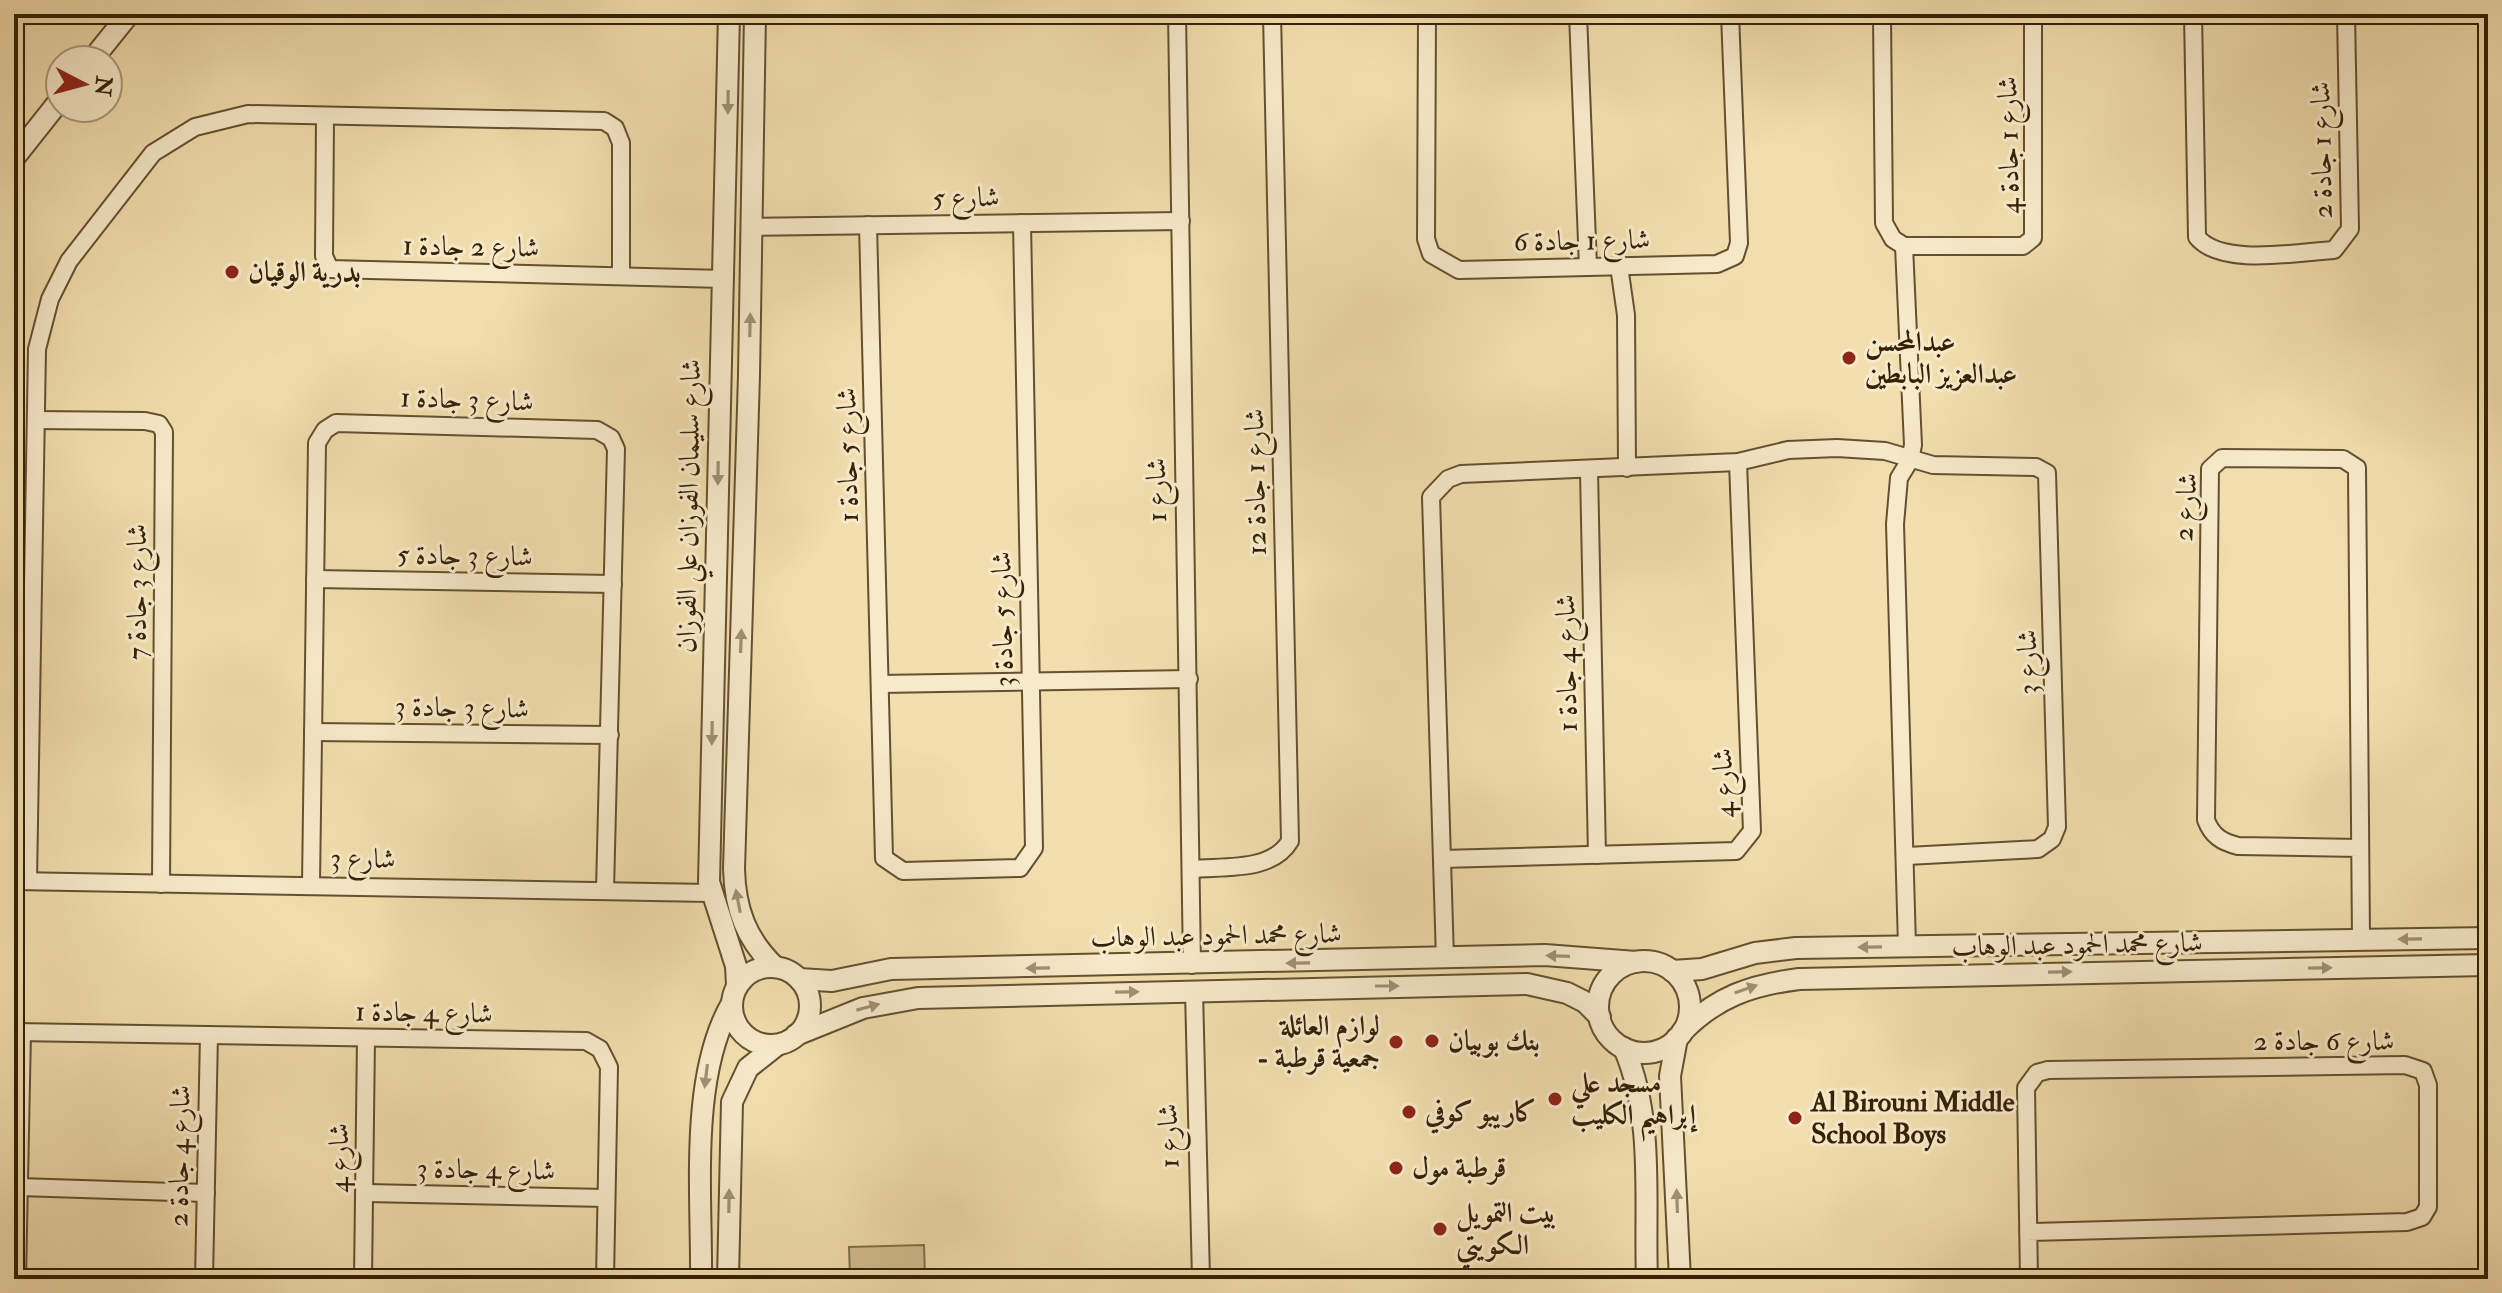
<svg xmlns="http://www.w3.org/2000/svg" width="2502" height="1293" font-family="'IM FELL Double Pica',Amiri,serif">
<rect width="100%" height="100%" fill="#f2deae"/>
<filter id="stains"><feTurbulence type="fractalNoise" baseFrequency=".0025" numOctaves="4"/><feColorMatrix values="0 0 0 0 .2 0 0 0 0 .09 0 0 0 0 .02 0 0 0 .5 -.17"/></filter>
<radialGradient id="worn" r=".72"><stop offset=".6" stop-color="#630" stop-opacity="0"/><stop offset="1" stop-color="#630" stop-opacity=".3"/></radialGradient>
<!-- green -->
<path fill="#d2be91" stroke="#84704c" stroke-width="2" d="M 924,1245 L 925,1279 L 850,1279 L 849,1247 Z"/>
<g fill="none" stroke-linecap="round" stroke-linejoin="round">
<defs>
<g id="minor">
<path d="M 1177,14 L 1192,965"/>
<path d="M 1427,14 L 1426,239 L 1431,254 L 1459,270 L 1717,264 L 1735,256 L 1739,243 L 1730,14"/>
<path d="M 1578,14 L 1588,267"/>
<path d="M 1882,14 L 1884,223 L 1893,239 L 1904,246 L 2023,246 L 2033,238 L 2033,14"/>
<path d="M 2193,14 L 2197,237 C 2221,267 2298,252 2334,250 L 2350,229 L 2346,14"/>
<path d="M 325,116 L 324,256 L 330,269 L 724,279"/>
<path d="M 868,225 L 884,858 L 903,871 L 1020,868 L 1034,848 L 1022,223"/>
<path d="M 753,227 L 1181,221"/>
<path d="M 1904,246 L 1913,445 L 1910,460 L 1899,478 L 1895,524 L 1907,946"/>
<path d="M 1619,266 L 1626,315 L 1627,468"/>
<path d="M 36,420 L 145,421 L 159,424 L 164,432 L 161,884"/>
<path d="M 1589,471 L 1597,855"/>
<path d="M 315,579 L 613,584"/>
<path d="M 880,684 L 1189,679"/>
<path d="M 313,732 L 610,735"/>
<path d="M 2360,848 L 2238,846 C 2222,842 2212,836 2206,820 L 2210,469 L 2222,458 L 2343,459 L 2357,468 L 2361,939"/>
<path d="M 1442,859 L 1736,851 L 1752,831 L 1738,462"/>
<path d="M 1192,869 C 1224,866 1272,872 1290,841 L 1272,14"/>
<path d="M 14,881 L 710,893"/>
<path d="M 28,881 L 37,349 L 50,299 L 69,261 L 153,153 L 195,127 L 248,114 L 604,121 L 615,128 L 621,143 L 621,275"/>
<path d="M 311,884 L 317,443 L 325,430 L 336,423 L 597,430 L 611,438 L 616,449 L 605,890"/>
<path d="M 1445,959 L 1431,497 L 1448,479 L 1461,474 L 1738,462 L 1788,450 L 1837,448 L 1885,451 L 1933,465 L 2036,467 L 2047,473 L 2057,827 L 2052,839 L 2038,849 L 1907,856"/>
<path d="M 1194,991 L 1201,1279"/>
<path d="M 14,1032 L 586,1041 L 600,1049 L 609,1067 L 605,1279"/>
<path d="M 19,1187 L 206,1193"/>
<path d="M 366,1193 L 606,1198"/>
<path d="M 2028,1232 L 2407,1222 L 2422,1217 L 2428,1207 L 2428,1085 L 2423,1071 L 2405,1065 L 2048,1070 L 2037,1073 L 2026,1088 L 2029,1279"/>
<path d="M 17,1279 L 22,1032"/>
<path d="M 204,1279 L 209,1035"/>
<path d="M 363,1279 L 366,1038"/>
</g>
<g id="tertiary">
<path d="M 729,14 L 709,882 L 736,966 L 737,986"/>
<path d="M 755,14 L 749,375 L 734,869 C 735,909 746,939 775,967"/>
<path d="M 92,60 L 129,14"/>
<path d="M 14,158 L 60,100"/>
<circle cx="1644" cy="1007" r="46"/>
<circle cx="771" cy="1006" r="39"/>
<path d="M 1672,971 L 1702,969 L 1755,953 L 1796,948 L 2488,938"/>
<path d="M 799,979 L 832,981 L 891,969 L 1545,955 L 1636,962"/>
<path d="M 1682,1032 C 1716,997 1751,985 1799,979 L 2488,965"/>
<path d="M 796,1035 L 863,1008 L 918,998 L 1527,984 L 1567,993 L 1585,1002 L 1600,1017"/>
<path d="M 1677,1038 L 1670,1076 L 1680,1279"/>
<path d="M 1624,1048 C 1655,1120 1644,1202 1647,1279"/>
<path d="M 701,1279 C 702,1194 689,1077 732,1003"/>
<path d="M 728,1279 L 732,1102 L 748,1068 L 777,1045"/>
</g>
</defs>
<!-- minor casing -->
<use href="#minor" stroke="#645030" stroke-width="20"/>
<!-- tertiary casing -->
<use href="#tertiary" stroke="#645030" stroke-width="24"/>
<!-- minor -->
<use href="#minor" stroke="#f7eaca" stroke-width="16"/>
<!-- tertiary -->
<use href="#tertiary" stroke="#f7eaca" stroke-width="20"/>
</g>
<!-- one-way arrows -->
<defs><path id="oneway-solid" d="M-6-.8H1V-3.2L6.5 0L1 3.2V.8H-6Z" transform="scale(2)"/></defs>
<g fill="#a09072">
<use href="#oneway-solid" transform="translate(728 102) rotate(91)"/>
<use href="#oneway-solid" transform="translate(750 325) rotate(-89)"/>
<use href="#oneway-solid" transform="translate(718 473) rotate(91)"/>
<use href="#oneway-solid" transform="translate(741 641) rotate(-88)"/>
<use href="#oneway-solid" transform="translate(712 733) rotate(91)"/>
<use href="#oneway-solid" transform="translate(738 901) rotate(-101)"/>
<use href="#oneway-solid" transform="translate(2410 939) rotate(179)"/>
<use href="#oneway-solid" transform="translate(1870 947) rotate(179)"/>
<use href="#oneway-solid" transform="translate(1558 956) rotate(-178)"/>
<use href="#oneway-solid" transform="translate(1298 963) rotate(179)"/>
<use href="#oneway-solid" transform="translate(1038 968) rotate(179)"/>
<use href="#oneway-solid" transform="translate(2320 968) rotate(-1)"/>
<use href="#oneway-solid" transform="translate(2060 972) rotate(-1)"/>
<use href="#oneway-solid" transform="translate(1387 986)"/>
<use href="#oneway-solid" transform="translate(1746 989) rotate(-19)"/>
<use href="#oneway-solid" transform="translate(1127 992) rotate(-1)"/>
<use href="#oneway-solid" transform="translate(868 1007) rotate(-15)"/>
<use href="#oneway-solid" transform="translate(706 1076) rotate(97)"/>
<use href="#oneway-solid" transform="translate(729 1201) rotate(-89)"/>
<use href="#oneway-solid" transform="translate(1677 1201) rotate(-92)"/>
</g>
<!-- markers -->
<g fill="#8f2418" stroke="#f7eaca" stroke-width="3">
<circle cx="232" cy="272" r="8"/>
<circle cx="1849" cy="358" r="8"/>
<circle cx="1432" cy="1041" r="8"/>
<circle cx="1396" cy="1042" r="8"/>
<circle cx="1555" cy="1099" r="8"/>
<circle cx="1409" cy="1112" r="8"/>
<circle cx="1795" cy="1118" r="8"/>
<circle cx="1396" cy="1168" r="8"/>
<circle cx="1440" cy="1229" r="8"/>
</g>
<g text-anchor="middle" dominant-baseline="central" stroke-width="6" stroke-linejoin="round" paint-order="stroke">
<!-- street labels -->
<g font-size="28" fill="#352106" stroke="#f7eaca">
<text transform="translate(2009 145) rotate(-91)">شارع 1 جادة 4</text>
<text transform="translate(2322 150) rotate(-91)">شارع 1 جادة 2</text>
<text transform="translate(966 198) rotate(-1)">شارع 5</text>
<text transform="translate(1582 241) rotate(-1)">شارع 1 جادة 6</text>
<text transform="translate(471 247) rotate(1)">شارع 2 جادة 1</text>
<text transform="translate(467 400) rotate(2)">شارع 3 جادة 1</text>
<text transform="translate(848 455) rotate(-91)">شارع 5 جادة 1</text>
<text transform="translate(1256 482) rotate(-91)">شارع 1 جادة 12</text>
<text transform="translate(1157 490) rotate(-91)">شارع 1</text>
<text transform="translate(689 506) rotate(-89)">شارع سليمان الفوزان علي الفوزان</text>
<text transform="translate(2186 507) rotate(-86)">شارع 2</text>
<text transform="translate(465 556) rotate(1)">شارع 3 جادة 5</text>
<text transform="translate(137 592) rotate(-90)">شارع 3 جادة 7</text>
<text transform="translate(1003 619) rotate(-91)">شارع 5 جادة 3</text>
<text transform="translate(2028 662) rotate(-91)">شارع 3</text>
<text transform="translate(1567 663) rotate(-91)">شارع 4 جادة 1</text>
<text transform="translate(462 708) rotate(1)">شارع 3 جادة 3</text>
<text transform="translate(1724 783) rotate(-92)">شارع 4</text>
<text transform="translate(363 859) rotate(1)">شارع 3</text>
<text transform="translate(1216 936) rotate(-1)">شارع محمد الحمود عبد الوهاب</text>
<text transform="translate(2077 945) rotate(-1)">شارع محمد الحمود عبد الوهاب</text>
<text transform="translate(424 1013) rotate(1)">شارع 4 جادة 1</text>
<text x="2324" y="1041">شارع 6 جادة 2</text>
<text transform="translate(1169 1136) rotate(-92)">شارع 1</text>
<text transform="translate(180 1156) rotate(-89)">شارع 4 جادة 2</text>
<text transform="translate(339 1158) rotate(-90)">شارع 4</text>
<text transform="translate(486 1170) rotate(1)">شارع 4 جادة 3</text>
</g>
<!-- poi labels -->
<g font-size="28" font-weight="bold" fill="#352106" stroke="#f7eaca" text-anchor="start">
<text x="248" y="272">بدرية الوقيان</text>
<text x="1865" y="342">عبدالمحسن<tspan x="1865" dy="32">عبدالعزيز البابطين</tspan></text>
<text x="1380" y="1026" text-anchor="end">لوازم العائلة<tspan x="1380" dy="32">- جمعية قرطبة</tspan></text>
<text x="1448" y="1041">بنك بوبيان</text>
<text x="1571" y="1083">مسجد علي<tspan x="1571" dy="32">إبراهيم الكليب</tspan></text>
<text x="1811" y="1102">Al Birouni Middle<tspan x="1811" dy="32">School Boys</tspan></text>
<text x="1425" y="1112">كاريبو كوفي</text>
<text x="1412" y="1168">قرطبة مول</text>
<text x="1456" y="1213">بيت التمويل<tspan x="1456" dy="32">الكويتي</tspan></text>
</g>
</g>
<!-- margin -->
<rect width="2502" height="1293" fill="none" stroke="#f2deae" stroke-width="48"/>
<rect x="16" y="16" width="2470" height="1261" fill="none" stroke="#352106" stroke-width="4"/>
<rect x="24" y="24" width="2454" height="1245" fill="none" stroke="#352106" stroke-width="2"/>
<!-- north arrow -->
<g transform="translate(84 84) rotate(96)"><circle r="38" fill="#f7eaca" stroke="#a99a7c" stroke-width="2"/>
<path d="M0-6L14 30L0 20L-14 30Z" fill="#8f2418"/>
<text y="-12" font-size="22" font-weight="bold" text-anchor="middle" fill="#352106">N</text>
</g>
<rect width="100%" height="100%" filter="url(#stains)"/>
<rect width="100%" height="100%" fill="url(#worn)"/>
</svg>
